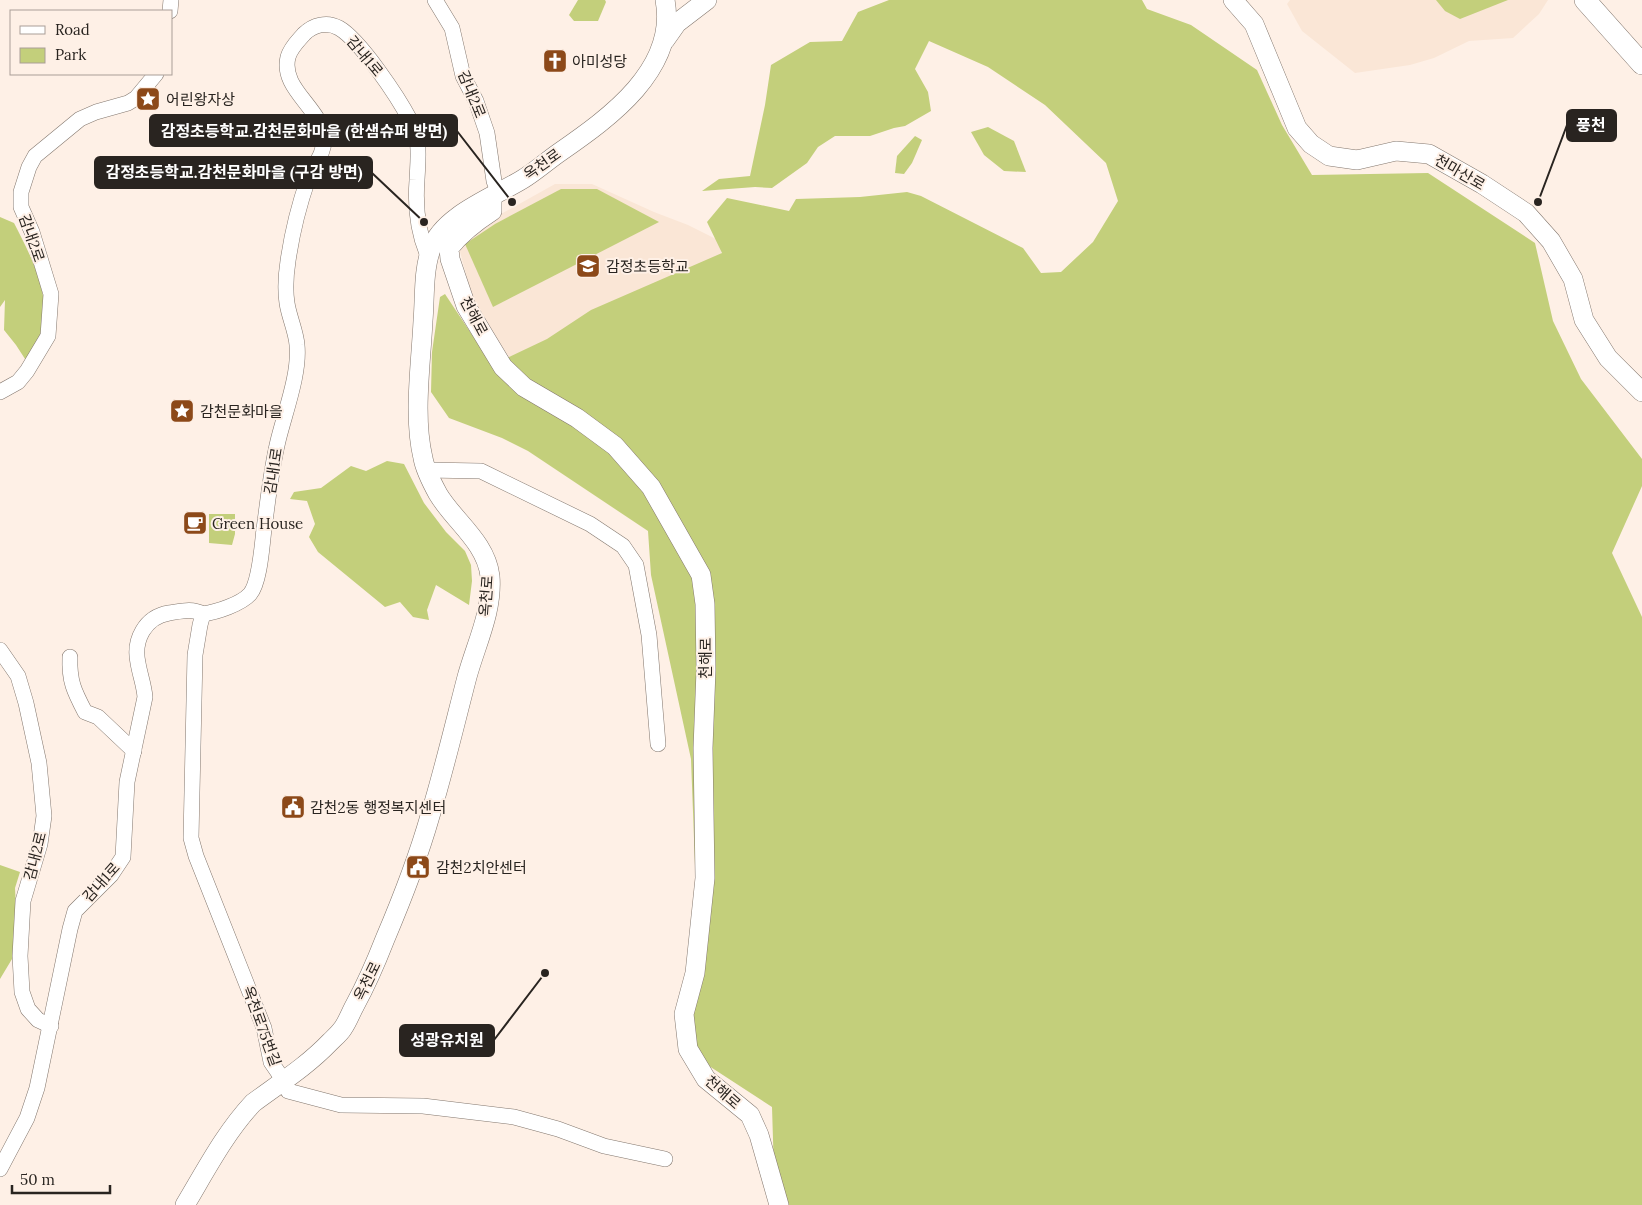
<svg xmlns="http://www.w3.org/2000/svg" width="1642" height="1205" font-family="Lora,'Noto Sans KR',serif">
<rect width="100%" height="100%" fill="#fef0e6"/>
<!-- built -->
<g fill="#fae6d6">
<path d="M 1290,0 L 1548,0 L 1539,14 L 1513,38 L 1469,41 L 1434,58 L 1410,65 L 1355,73 L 1302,31 L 1287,4 Z"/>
<path d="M 555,184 L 592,184 L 654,212 L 688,225 L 722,242 L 721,257 L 564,341 L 509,357 L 473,300 L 459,248 L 485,223 Z"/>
</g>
<!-- green -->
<g fill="#c3cf7b">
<path d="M 578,0 L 605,0 L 606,2 L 598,21 L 574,21 L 569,15 Z"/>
<path d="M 889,0 L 1142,0 L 1147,9 L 1191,25 L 1257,70 L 1282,125 L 1312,175 L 1428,173 L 1535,243 L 1553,321 L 1581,379 L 1642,459 L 1642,486 L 1612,553 L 1642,617 L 1642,1205 L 775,1205 L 772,1107 L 706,1064 L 694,1041 L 692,1014 L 699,971 L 691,759 L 651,575 L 648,531 L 528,451 L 502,438 L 449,418 L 431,392 L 432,352 L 440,297 L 445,294 L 492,365 L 547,339 L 591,310 L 722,253 L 707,222 L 727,198 L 789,211 L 796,199 L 860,197 L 907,192 L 921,196 L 1023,248 L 1041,273 L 1061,272 L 1093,242 L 1118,201 L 1106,163 L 1045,105 L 988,67 L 929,41 L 915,69 L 928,92 L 931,111 L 905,126 L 894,128 L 870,136 L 835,136 L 818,147 L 807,163 L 772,188 L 755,187 L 702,191 L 719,179 L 750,176 L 765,105 L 771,65 L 810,42 L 842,41 L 858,12 Z"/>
<path d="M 1436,0 L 1508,0 L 1460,19 L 1445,11 Z"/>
<path d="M 988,127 L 1014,141 L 1026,172 L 1004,171 L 984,155 L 971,132 Z"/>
<path d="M 915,136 L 922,140 L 912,163 L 904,174 L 895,173 L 897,156 Z"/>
<path d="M 561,189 L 597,189 L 659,222 L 493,307 L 465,244 L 495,224 Z"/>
<path d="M 0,217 L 14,223 C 30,254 49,290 44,327 C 42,338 32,352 27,362 L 16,345 L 4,330 L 5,300 L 0,307 Z"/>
<path d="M 387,461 L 404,464 L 424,503 L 446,532 L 465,551 L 471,565 L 472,581 L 469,605 L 436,585 L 427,610 L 429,620 L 413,617 L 400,602 L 385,607 L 318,552 L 309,537 L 315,524 L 307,501 L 290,499 L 294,492 L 321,488 L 351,466 L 366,471 Z"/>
<path d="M 209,514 L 235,514 L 235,534 L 232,545 L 209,543 Z"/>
<path d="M 0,865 L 20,872 L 15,888 L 18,949 L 0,979 Z"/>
</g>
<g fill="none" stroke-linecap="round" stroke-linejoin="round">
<defs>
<g id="minor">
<path d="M 435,0 L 452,28 L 463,76 L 476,101 L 487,133 L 494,181 L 498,192"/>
<path d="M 170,11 L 171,0"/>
<path d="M 0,392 L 18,382 L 27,371 L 48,336 L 51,294 L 32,232 L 21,207 L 21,192 L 29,167 L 35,156 L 80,119 L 96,112 L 128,103 L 136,98 L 156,74"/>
<path d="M 427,470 L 481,471 L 590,524 L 623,546 L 636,565 L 649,635 L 658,744"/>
<path d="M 203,614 L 200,625 L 195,655 L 191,838 L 196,856 L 264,1028 L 271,1062 L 284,1081 L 288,1091 L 341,1105 L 423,1106 L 514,1117 L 558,1129 L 604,1146 L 665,1159"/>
<path d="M 0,650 L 18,676 L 26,703 L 39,763 L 44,816 L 40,844 L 23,901 L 20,956 L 22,992 L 28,1009 L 38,1020 L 51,1026"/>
<path d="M 70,657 C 69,681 74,691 85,712 L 98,717 L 134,751"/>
<path d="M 0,1169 L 27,1118 L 37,1088 L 70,929 L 75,911 L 111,875 L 123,857 L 127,782 L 145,697 C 144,685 140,675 138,663 C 133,640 145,617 169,613 C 182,611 192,608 203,614 C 217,612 241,604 250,594 C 260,582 262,545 264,529 C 268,500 271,470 278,441 C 285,412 300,373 297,345 C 296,331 289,317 287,303 C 285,290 286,274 288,261 C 292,233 299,205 308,179 C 313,166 324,155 324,140 C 323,108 280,90 288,57 C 291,47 298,41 304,34 C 313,25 327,21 339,28 C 360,40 398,97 410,120 C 421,140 418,158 417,180 C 415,206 418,234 429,258"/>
</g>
<g id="tertiary">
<path d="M 1233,0 L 1254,24 L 1297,128 L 1311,144 L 1329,156 L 1357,160 L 1396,151 L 1429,154 L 1482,184 L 1526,213 L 1551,241 L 1573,279 L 1584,320 L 1608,358 L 1642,392"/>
<path d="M 665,40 L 677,23 L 707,0"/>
<path d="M 492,200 L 492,211 C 475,222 461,233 449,248 L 450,259 L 466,306 L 503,367 L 524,387 L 577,418 L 615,446 L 651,487 L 701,575 L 705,604 L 706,670 L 703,748 L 705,878 L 695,973 L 684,1014 L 688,1049 L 706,1079 L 750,1115 L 759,1135 L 779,1205"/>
<path d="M 185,1205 C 206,1170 225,1133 253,1103 C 280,1083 307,1066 330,1042 C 334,1038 340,1033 343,1028 C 348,1021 351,1012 355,1005 C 367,983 376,962 385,939 C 402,899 418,858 430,816 C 444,770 455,723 467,677 C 476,644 493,611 490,576 C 486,542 454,521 438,494 C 432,483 425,470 423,458 C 413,417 421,363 423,321 C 425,298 423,271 431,249 C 443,215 494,197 523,179 C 536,171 547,161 560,152 C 609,118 678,69 665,0"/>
</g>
<path id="secondary" d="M 1585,0 L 1642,64"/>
</defs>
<!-- minor casing -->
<use href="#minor" stroke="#83776e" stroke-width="16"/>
<!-- tertiary casing -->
<use href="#tertiary" stroke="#83776e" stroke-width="20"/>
<!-- secondary casing -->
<use href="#secondary" stroke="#83776e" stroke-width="22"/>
<!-- minor -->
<use href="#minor" stroke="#fff" stroke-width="15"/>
<!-- tertiary -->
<use href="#tertiary" stroke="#fff" stroke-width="19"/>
<!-- secondary -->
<use href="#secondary" stroke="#fff" stroke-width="21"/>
</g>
<!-- icons -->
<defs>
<symbol id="church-square" viewBox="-11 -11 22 22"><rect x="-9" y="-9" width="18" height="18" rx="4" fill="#8c4919" stroke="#fef0e6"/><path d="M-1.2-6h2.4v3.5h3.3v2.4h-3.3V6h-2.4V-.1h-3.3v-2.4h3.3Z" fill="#fff"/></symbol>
<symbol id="sight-square" viewBox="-11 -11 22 22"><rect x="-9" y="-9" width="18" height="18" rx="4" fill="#8c4919" stroke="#fef0e6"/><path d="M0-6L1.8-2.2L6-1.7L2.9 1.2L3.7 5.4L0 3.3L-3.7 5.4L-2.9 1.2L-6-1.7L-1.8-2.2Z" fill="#fff"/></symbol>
<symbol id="school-square" viewBox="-11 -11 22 22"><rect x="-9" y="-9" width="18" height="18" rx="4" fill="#8c4919" stroke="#fef0e6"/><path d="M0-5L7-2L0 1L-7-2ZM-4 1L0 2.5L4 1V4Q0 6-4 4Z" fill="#fff"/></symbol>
<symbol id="cafe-square" viewBox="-11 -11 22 22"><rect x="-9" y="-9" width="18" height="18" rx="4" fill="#8c4919" stroke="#fef0e6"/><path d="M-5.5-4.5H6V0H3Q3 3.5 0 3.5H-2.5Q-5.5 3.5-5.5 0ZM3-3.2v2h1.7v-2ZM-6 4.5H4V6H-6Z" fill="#fff"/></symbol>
<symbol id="civic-square" viewBox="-11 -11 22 22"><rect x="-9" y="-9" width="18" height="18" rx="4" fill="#8c4919" stroke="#fef0e6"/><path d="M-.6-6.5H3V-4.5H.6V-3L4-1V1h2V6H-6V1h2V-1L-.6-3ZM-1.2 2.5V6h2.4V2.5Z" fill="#fff"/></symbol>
</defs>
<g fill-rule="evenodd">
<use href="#church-square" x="541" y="47" width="28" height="28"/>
<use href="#sight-square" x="134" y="85" width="28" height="28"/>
<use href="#school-square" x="574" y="252" width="28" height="28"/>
<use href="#sight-square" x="168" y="397" width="28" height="28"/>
<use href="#cafe-square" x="181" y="509" width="28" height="28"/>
<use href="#civic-square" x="279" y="793" width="28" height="28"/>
<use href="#civic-square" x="404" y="853" width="28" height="28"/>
</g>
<g text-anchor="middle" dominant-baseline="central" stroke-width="4" stroke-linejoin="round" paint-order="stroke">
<!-- street labels -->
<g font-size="15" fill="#292420" stroke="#fef0e6">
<text transform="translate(365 56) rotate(50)">감내1로</text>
<text transform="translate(472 94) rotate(68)">감내2로</text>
<text transform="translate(542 164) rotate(-35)">옥천로</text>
<text transform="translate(1460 172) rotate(30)">천마산로</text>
<text transform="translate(32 238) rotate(71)">감내2로</text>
<text transform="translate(474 316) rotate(62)">천해로</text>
<text transform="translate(273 471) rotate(-81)">감내1로</text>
<text transform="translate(486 596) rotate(-86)">옥천로</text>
<text transform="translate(705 658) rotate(-90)">천해로</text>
<text transform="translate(35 856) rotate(-76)">감내2로</text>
<text transform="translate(101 882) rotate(-48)">감내1로</text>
<text transform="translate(367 981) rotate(-64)">옥천로</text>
<text transform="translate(262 1026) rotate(70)">옥천로75번길</text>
<text transform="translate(723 1092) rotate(41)">천해로</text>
</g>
<!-- poi labels -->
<g font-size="15" fill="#292420" stroke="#fef0e6" text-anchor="start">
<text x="572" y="61">아미성당</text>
<text x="166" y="99">어린왕자상</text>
<text x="606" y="266">감정초등학교</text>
<text x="200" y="411">감천문화마을</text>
<text x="212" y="523">Green House</text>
<text x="310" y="807">감천2동 행정복지센터</text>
<text x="436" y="867">감천2치안센터</text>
</g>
</g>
<!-- callouts -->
<path fill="none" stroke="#292420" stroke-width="2" d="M1538 202L1567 125M512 202L457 131M424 222L372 173M545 973L494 1040"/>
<g fill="#292420" stroke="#fef0e6" stroke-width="2">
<circle cx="1538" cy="202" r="5"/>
<circle cx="512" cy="202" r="5"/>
<circle cx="424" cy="222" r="5"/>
<circle cx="545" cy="973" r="5"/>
</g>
<g fill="#292420" stroke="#292420" stroke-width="2">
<rect x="1567" y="110" width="49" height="31" rx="5"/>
<rect x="150" y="115" width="307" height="31" rx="5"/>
<rect x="95" y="157" width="277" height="31" rx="5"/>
<rect x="400" y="1025" width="94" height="31" rx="5"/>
</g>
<g font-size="16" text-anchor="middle" font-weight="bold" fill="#fff">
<text x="1591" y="131">풍천</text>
<text x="304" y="137">감정초등학교.감천문화마을 (한샘슈퍼 방면)</text>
<text x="234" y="178">감정초등학교.감천문화마을 (구감 방면)</text>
<text x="447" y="1046">성광유치원</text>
</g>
<!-- legend -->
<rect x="10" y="10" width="162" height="65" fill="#fef0e6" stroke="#a99e97"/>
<rect x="20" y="26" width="25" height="8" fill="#ffffff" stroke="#a99e97"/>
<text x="55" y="35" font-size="15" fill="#292420">Road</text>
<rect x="20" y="48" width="25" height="15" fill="#c3cf7b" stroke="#a99e97"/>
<text x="55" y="60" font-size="15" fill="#292420">Park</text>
<!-- scale -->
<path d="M12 1185v8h98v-8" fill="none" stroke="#292420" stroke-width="2.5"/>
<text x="20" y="1185" font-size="15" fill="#292420" stroke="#fef0e6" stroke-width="4" paint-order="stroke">50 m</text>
</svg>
